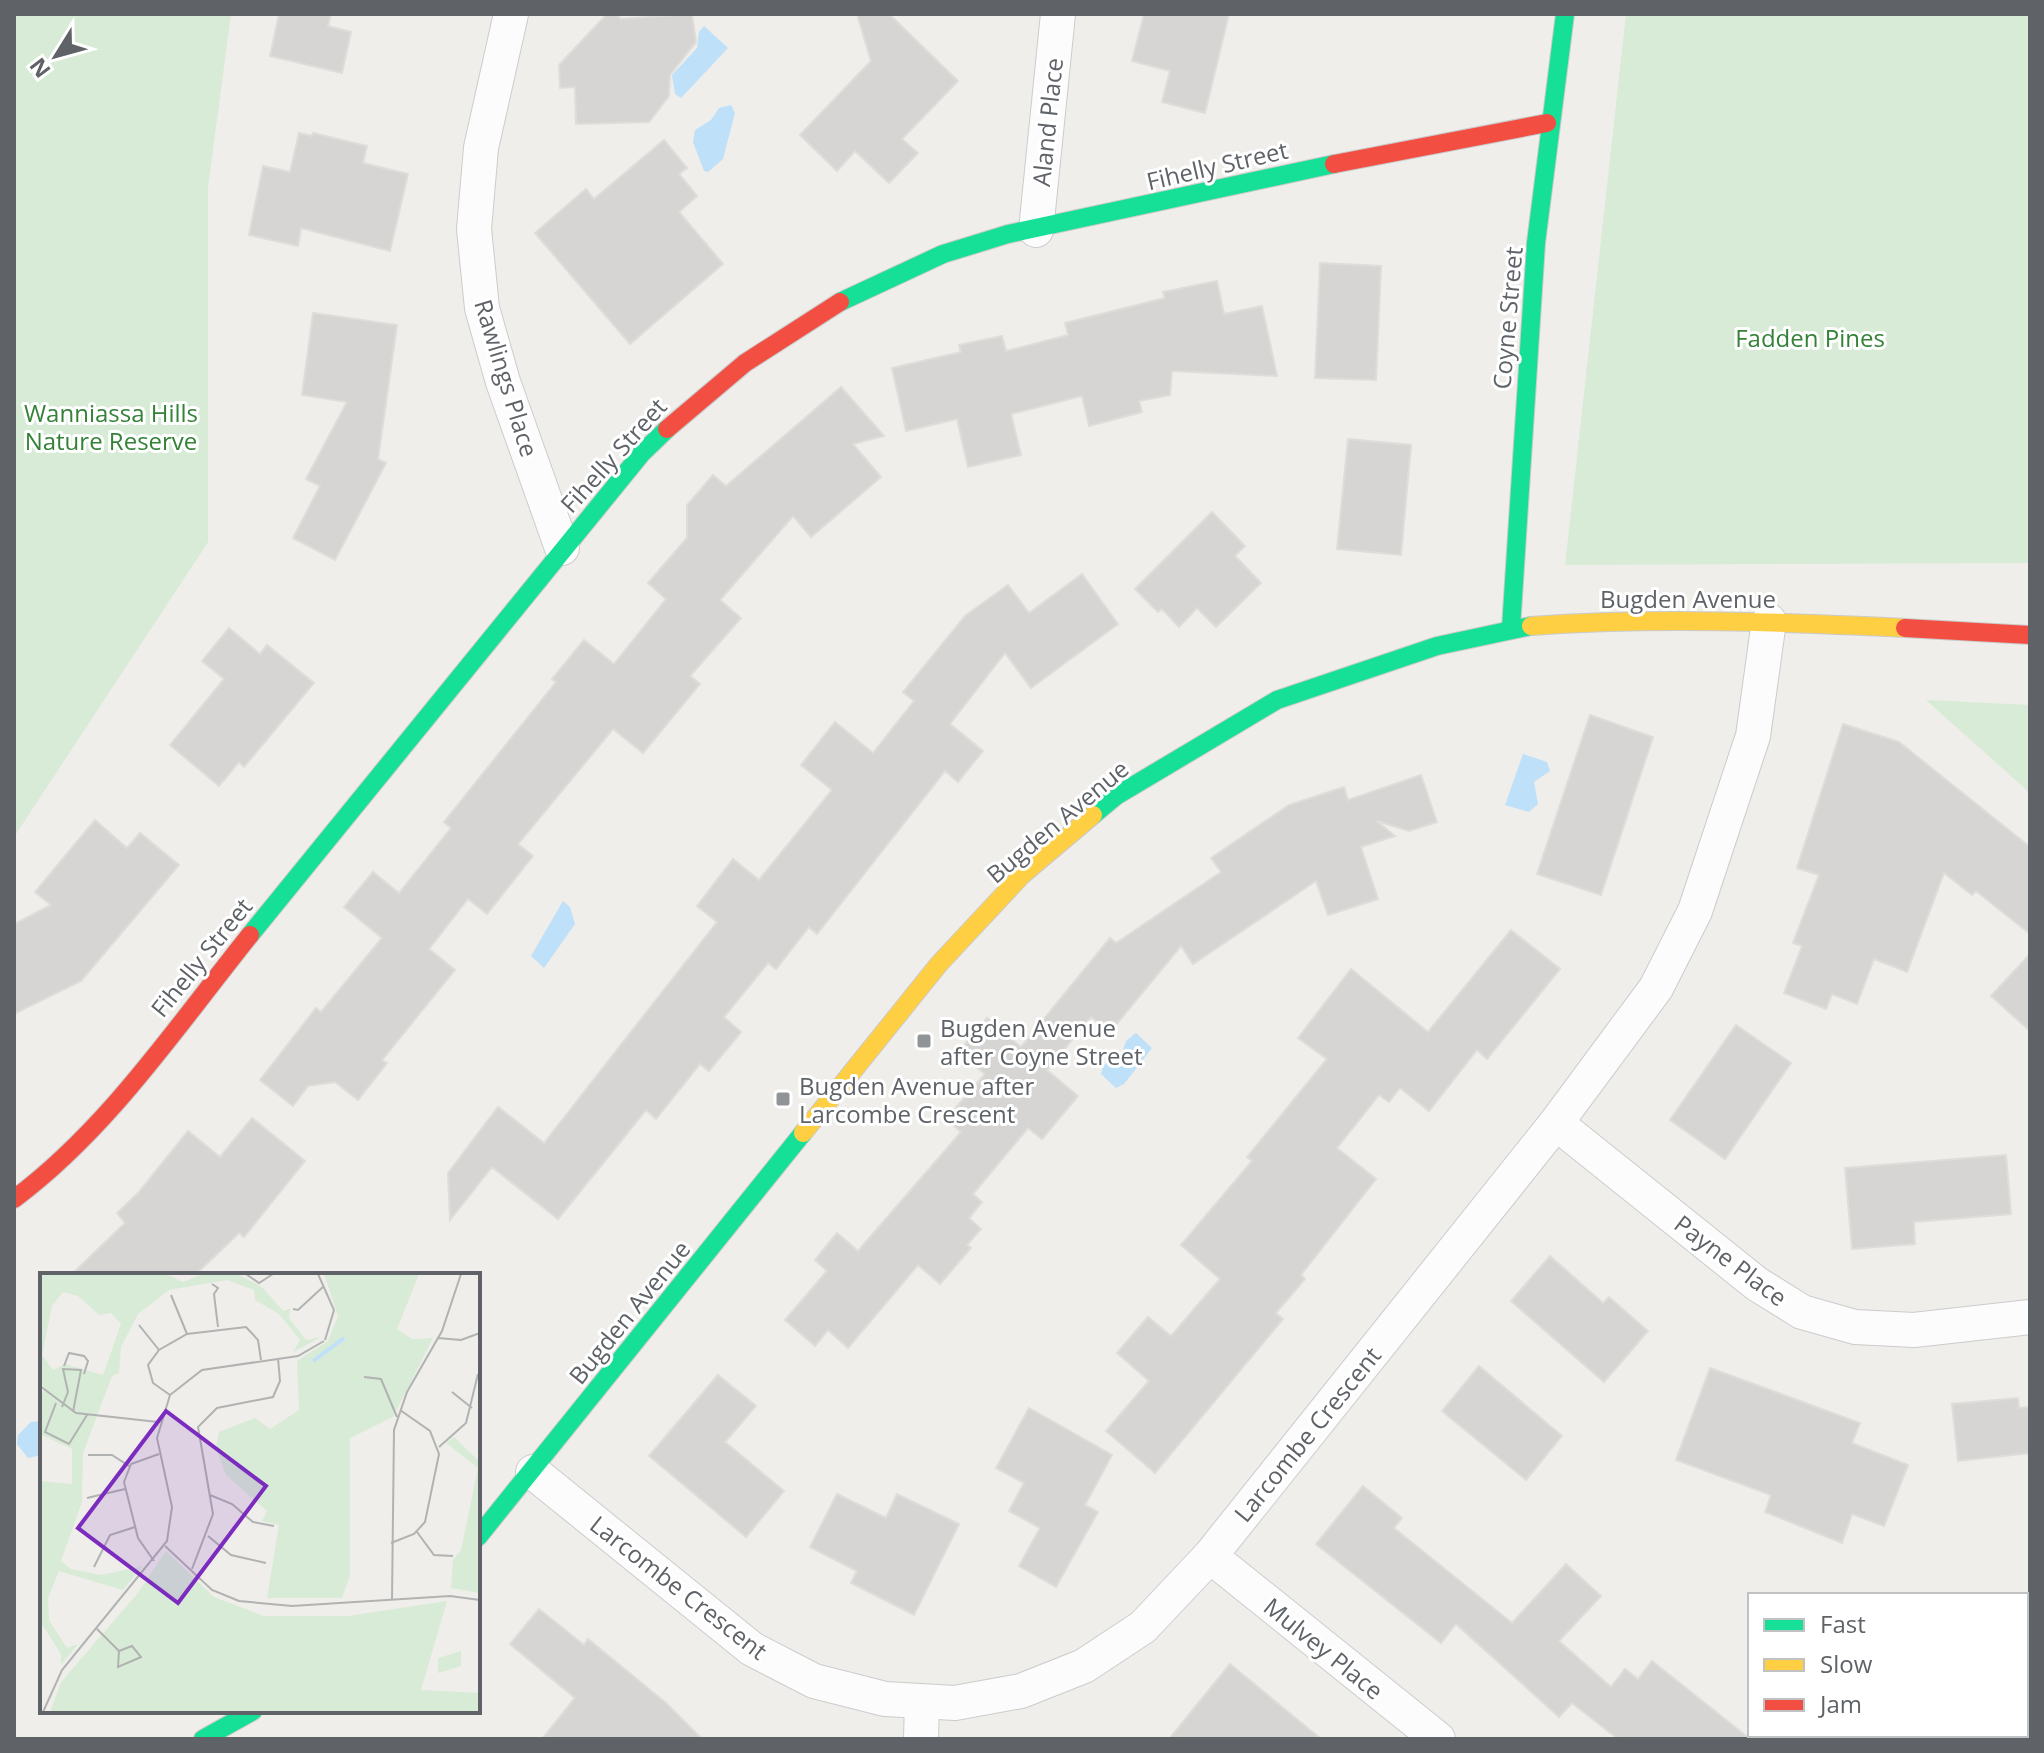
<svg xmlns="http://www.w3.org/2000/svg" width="2044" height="1753" font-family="'Open Sans',sans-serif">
<rect width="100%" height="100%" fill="#efeeea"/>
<!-- green -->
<g fill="#d8ebd6">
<path d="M 14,14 L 231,14 L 208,188 L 208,542 L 14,837 Z"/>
<path d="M 1626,14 L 2030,14 L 2030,563 L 1565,565 Z"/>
<path d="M 1926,700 L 2030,705 L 2030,793 Z"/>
</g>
<!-- water -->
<g fill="#bfe0f9">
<path d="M 704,26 L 728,48 L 681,98 L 675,94 L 672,75 L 697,48 L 699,32 Z"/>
<path d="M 731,105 L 735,113 L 723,159 L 708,172 L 704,171 L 693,142 L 695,130 L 711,120 L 719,108 Z"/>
<path d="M 1523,754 L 1547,762 L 1550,771 L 1534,782 L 1538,804 L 1529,812 L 1505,805 Z"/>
<path d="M 563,901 L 570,907 L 575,924 L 544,968 L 531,956 Z"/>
<path d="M 1136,1033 L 1152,1048 L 1124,1084 L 1116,1088 L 1101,1074 L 1103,1066 L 1123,1050 L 1126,1041 Z"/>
<path d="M 42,1421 L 42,1455 L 28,1458 L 17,1444 L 18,1435 L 31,1422 Z"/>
</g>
<!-- building -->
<g fill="#d6d5d3" stroke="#deddd9" stroke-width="2">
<path d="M 279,14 L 331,14 L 328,26 L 351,32 L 342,73 L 270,56 Z"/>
<path d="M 607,14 L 616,14 L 621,19 L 692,14 L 696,42 L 670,75 L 669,96 L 649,122 L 576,124 L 575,87 L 560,88 L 559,65 Z"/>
<path d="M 857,14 L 889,14 L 958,81 L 902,139 L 918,153 L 889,183 L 855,151 L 837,171 L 800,135 L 871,61 Z"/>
<path d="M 1144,14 L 1229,14 L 1205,113 L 1162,102 L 1170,71 L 1132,61 Z"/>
<path d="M 299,133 L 312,136 L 313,133 L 367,146 L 363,163 L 408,174 L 390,251 L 301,228 L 298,246 L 249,235 L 263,166 L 290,172 Z"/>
<path d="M 664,140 L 687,168 L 679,174 L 697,196 L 679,212 L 723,264 L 630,344 L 535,233 L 586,189 L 594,199 Z"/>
<path d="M 1320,263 L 1381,266 L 1376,380 L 1315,378 Z"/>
<path d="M 1217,281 L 1224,314 L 1262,306 L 1277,376 L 1172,371 L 1170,395 L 1139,401 L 1142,412 L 1089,426 L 1082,396 L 1011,414 L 1021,455 L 968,467 L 957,419 L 906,431 L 892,368 L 961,352 L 959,345 L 1002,336 L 1006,351 L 1068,335 L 1065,323 L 1165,298 L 1163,292 Z"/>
<path d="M 313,313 L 397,325 L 378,459 L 386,463 L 335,560 L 293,538 L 320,486 L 306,479 L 347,402 L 302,395 Z"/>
<path d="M 841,387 L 884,436 L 853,444 L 881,477 L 811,537 L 793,516 L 720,600 L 741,618 L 690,676 L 700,684 L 643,753 L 613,729 L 518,844 L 533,856 L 487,914 L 468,899 L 429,949 L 455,970 L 382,1060 L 387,1063 L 358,1100 L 335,1082 L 308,1086 L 293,1106 L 260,1080 L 316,1008 L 321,1012 L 382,938 L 344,907 L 373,872 L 399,893 L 451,828 L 444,822 L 556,682 L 552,679 L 584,640 L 614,664 L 666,599 L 648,583 L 687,538 L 687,505 L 713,475 L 726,486 Z"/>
<path d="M 1348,439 L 1411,445 L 1401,555 L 1337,549 Z"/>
<path d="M 1212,512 L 1245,546 L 1235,556 L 1261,583 L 1216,627 L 1197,608 L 1179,627 L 1162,609 L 1158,612 L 1135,589 Z"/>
<path d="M 1082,574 L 1118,624 L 1031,688 L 1005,653 L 950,724 L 983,751 L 958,782 L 945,771 L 817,934 L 809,927 L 776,969 L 768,963 L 724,1017 L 741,1032 L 709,1071 L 700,1064 L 656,1119 L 646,1110 L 558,1219 L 492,1167 L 450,1220 L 448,1173 L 498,1107 L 544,1143 L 717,922 L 697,906 L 733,859 L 759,880 L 832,790 L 801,765 L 835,722 L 873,753 L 914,701 L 903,692 L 965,616 L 1008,585 L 1029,613 Z"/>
<path d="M 229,628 L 260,654 L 267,645 L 314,683 L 244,767 L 239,762 L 219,786 L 170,745 L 224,679 L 202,661 Z"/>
<path d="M 1590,715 L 1653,737 L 1601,895 L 1537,874 Z"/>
<path d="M 1843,724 L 1899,742 L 2030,847 L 2030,934 L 1976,891 L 1972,895 L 1944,873 L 1907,972 L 1874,959 L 1857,1004 L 1832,994 L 1826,1009 L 1784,993 L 1802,946 L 1793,943 L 1819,875 L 1797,868 Z"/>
<path d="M 1421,775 L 1437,822 L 1409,831 L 1377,821 L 1395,836 L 1361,847 L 1378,899 L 1328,915 L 1316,881 L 1193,964 L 1181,946 L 1110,1032 L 1091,1017 L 1047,1070 L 1078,1096 L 1042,1139 L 1028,1128 L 973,1194 L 982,1202 L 969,1218 L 981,1229 L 967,1245 L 971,1248 L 940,1284 L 918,1265 L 848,1348 L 828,1330 L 815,1346 L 785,1320 L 827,1271 L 815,1260 L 837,1233 L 858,1251 L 961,1132 L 946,1119 L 985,1074 L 958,1052 L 987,1018 L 1021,1047 L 1110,938 L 1116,943 L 1221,872 L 1211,858 L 1289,805 L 1344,787 L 1348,800 Z"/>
<path d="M 95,820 L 127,848 L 140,833 L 179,865 L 81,981 L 14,1014 L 14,924 L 51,905 L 35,892 Z"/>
<path d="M 1511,930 L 1560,969 L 1487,1059 L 1477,1050 L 1429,1111 L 1400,1088 L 1389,1102 L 1379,1095 L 1337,1148 L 1376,1179 L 1301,1275 L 1305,1279 L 1276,1313 L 1283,1319 L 1155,1473 L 1106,1431 L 1149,1381 L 1117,1353 L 1148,1317 L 1171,1336 L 1220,1279 L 1181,1245 L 1252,1161 L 1247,1157 L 1327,1059 L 1298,1038 L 1351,969 L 1428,1032 Z"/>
<path d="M 2030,954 L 2030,1031 L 1991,996 Z"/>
<path d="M 1736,1025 L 1791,1063 L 1725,1159 L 1670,1120 Z"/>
<path d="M 252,1118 L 305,1161 L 244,1237 L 239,1233 L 195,1275 L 71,1275 L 125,1223 L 117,1213 L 139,1192 L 188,1131 L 220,1157 Z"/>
<path d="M 2006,1155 L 2011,1214 L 1914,1222 L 1915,1244 L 1852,1249 L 1845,1168 Z"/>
<path d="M 1550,1256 L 1603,1303 L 1609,1297 L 1648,1331 L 1604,1382 L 1511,1301 Z"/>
<path d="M 1479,1366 L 1562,1436 L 1526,1480 L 1442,1411 Z"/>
<path d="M 1710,1368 L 1860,1423 L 1852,1443 L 1908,1465 L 1884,1526 L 1852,1514 L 1842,1543 L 1765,1512 L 1771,1495 L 1676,1460 Z"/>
<path d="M 718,1375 L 756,1406 L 725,1442 L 784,1491 L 746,1537 L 649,1456 Z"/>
<path d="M 2018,1398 L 2019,1408 L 2030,1407 L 2030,1453 L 1958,1461 L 1952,1404 Z"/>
<path d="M 1029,1408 L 1112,1455 L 1085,1505 L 1098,1512 L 1056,1587 L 1019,1566 L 1040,1528 L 1009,1511 L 1024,1483 L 996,1468 Z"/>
<path d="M 1363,1486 L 1402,1518 L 1394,1528 L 1512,1623 L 1566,1564 L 1601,1596 L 1559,1641 L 1611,1687 L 1625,1669 L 1638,1679 L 1652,1661 L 1750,1739 L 1618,1739 L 1572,1703 L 1559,1717 L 1456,1624 L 1441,1643 L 1316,1544 Z"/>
<path d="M 837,1494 L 886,1518 L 897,1494 L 959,1524 L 914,1615 L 851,1583 L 857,1571 L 810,1547 Z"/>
<path d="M 539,1609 L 584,1645 L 588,1639 L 666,1703 L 702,1739 L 542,1739 L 575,1698 L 510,1644 Z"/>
<path d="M 1230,1664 L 1321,1739 L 1169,1739 Z"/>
</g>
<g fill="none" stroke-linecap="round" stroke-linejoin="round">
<defs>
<g id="street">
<path d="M 511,14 L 481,148 L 474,229 L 482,308 L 503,382 L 562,548"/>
<path d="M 1036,230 L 1058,14"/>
<path d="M 1556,1123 L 1757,1284 L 1802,1312 L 1855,1327 L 1914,1330 L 2030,1317"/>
<path d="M 533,1472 L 752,1649 L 814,1681 L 885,1699 L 955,1703 L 1021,1691 L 1084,1666 L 1143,1627 L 1210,1556 L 1556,1123 L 1656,988 L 1695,911 L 1753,736 L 1769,621"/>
<path d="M 1210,1556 L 1438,1739"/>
<path d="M 921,1739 L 922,1702"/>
</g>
<g id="fast">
<path d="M 840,302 L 943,254 L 1008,234 L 1334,164"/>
<path d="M 1511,628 L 1536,243 L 1565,14"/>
<path d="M 1093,815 L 1116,796 L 1277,700 L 1437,646 L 1531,626"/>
<path d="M 250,935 L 642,453 L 667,429"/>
<path d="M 478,1537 L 803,1133"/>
<path d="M 203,1739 L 253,1711"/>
</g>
<g id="slow">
<path d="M 1531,626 C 1656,617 1780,622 1905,628"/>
<path d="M 803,1133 L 939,964 L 1022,875 L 1093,815"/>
</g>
<g id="jam">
<path d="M 1334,164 L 1547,123"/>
<path d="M 667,429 L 745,363 L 840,302"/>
<path d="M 1905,628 L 2030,635"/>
<path d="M 14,1199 C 108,1129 177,1026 250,935"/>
</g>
</defs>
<!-- street casing -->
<use href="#street" stroke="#cbcccc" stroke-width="36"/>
<!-- fast casing -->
<use href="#fast" stroke="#cacacb" stroke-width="20"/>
<!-- slow casing -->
<use href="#slow" stroke="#cacacb" stroke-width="20"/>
<!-- jam casing -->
<use href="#jam" stroke="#cacacb" stroke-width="20"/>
<!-- street -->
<use href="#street" stroke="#fdfcfc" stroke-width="34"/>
<!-- fast -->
<use href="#fast" stroke="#16e098" stroke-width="18"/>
<!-- slow -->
<use href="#slow" stroke="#ffcf43" stroke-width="18"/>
<!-- jam -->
<use href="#jam" stroke="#f24e42" stroke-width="18"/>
</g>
<!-- markers -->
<g fill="#919496" stroke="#fff" stroke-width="3">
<rect x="916" y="1033" width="16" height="16" rx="4"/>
<rect x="775" y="1091" width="16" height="16" rx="4"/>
</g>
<g text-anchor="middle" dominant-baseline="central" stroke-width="6" stroke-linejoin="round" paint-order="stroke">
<!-- street labels -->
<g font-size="24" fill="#5f6368" stroke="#fff">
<text transform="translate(1047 122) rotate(-84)">Aland Place</text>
<text transform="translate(1217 165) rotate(-13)">Fihelly Street</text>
<text transform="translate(1507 318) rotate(-85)">Coyne Street</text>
<text transform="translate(507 378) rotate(73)">Rawlings Place</text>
<text transform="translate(613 455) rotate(-48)">Fihelly Street</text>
<text x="1688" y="598">Bugden Avenue</text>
<text transform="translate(1057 821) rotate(-40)">Bugden Avenue</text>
<text transform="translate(201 957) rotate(-51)">Fihelly Street</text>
<text transform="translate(1731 1260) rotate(37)">Payne Place</text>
<text transform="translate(629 1312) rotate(-51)">Bugden Avenue</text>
<text transform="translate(1307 1434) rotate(-51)">Larcombe Crescent</text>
<text transform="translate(679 1587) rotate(38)">Larcombe Crescent</text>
<text transform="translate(1324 1648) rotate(39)">Mulvey Place</text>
</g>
<!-- park labels -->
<g font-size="24" fill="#348238" stroke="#fff">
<text x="1810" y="337">Fadden Pines</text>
<text x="111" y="412">Wanniassa Hills<tspan x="111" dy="28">Nature Reserve</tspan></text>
</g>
<!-- poi labels -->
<g font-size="24" fill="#5f6368" stroke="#fff" text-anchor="start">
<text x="940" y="1027">Bugden Avenue<tspan x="940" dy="28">after Coyne Street</tspan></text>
<text x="799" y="1085">Bugden Avenue after<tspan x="799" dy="28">Larcombe Crescent</tspan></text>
</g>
</g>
<!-- overview -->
<g transform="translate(40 1273)">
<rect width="440" height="440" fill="#efeeea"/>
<path d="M 0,1 L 126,1 L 143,9 L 163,1 L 197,1 L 222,14 L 243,38 L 250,36 L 249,45 L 266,67 L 281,64 L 253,79 L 260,67 L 239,41 L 215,27 L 214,17 L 187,7 L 129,17 L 98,41 L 81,74 L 79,100 L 72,103 L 43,180 L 42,229 L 21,288 L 31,296 L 61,302 L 103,293 L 83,317 L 19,298 L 8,325 L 9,347 L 27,375 L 38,371 L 21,392 L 21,381 L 0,348 L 0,208 L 32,211 L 32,176 L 0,161 L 0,124 L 5,116 L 0,108 ZM 23,19 L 38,23 L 59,42 L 71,40 L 81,51 L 63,102 L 25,91 L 13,97 L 2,82 L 12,33 ZM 284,1 L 379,1 L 357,56 L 372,66 L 393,65 L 353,144 L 310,165 L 310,303 L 302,325 L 227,325 L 239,252 L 222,248 L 227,238 L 186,202 L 176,175 L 179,159 L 215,145 L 230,156 L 259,137 L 257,88 L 288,68 L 298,43 ZM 414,164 L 440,189 L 440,320 L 411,315 L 413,287 L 421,277 L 438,195 L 406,170 ZM 126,278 L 174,324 L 224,343 L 308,343 L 407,328 L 381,417 L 440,420 L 440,439 L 10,439 L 21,409 L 97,321 ZM 421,378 L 421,393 L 398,400 L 398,385 Z" fill="#d8ebd6" fill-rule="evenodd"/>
<path fill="none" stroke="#bfe0f9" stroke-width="4" d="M 273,88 L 304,65"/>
<path fill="none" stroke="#b1b2b2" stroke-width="2" d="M 206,1 L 219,10 L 233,1M 278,1 L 294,37 L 285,67M 172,11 L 178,15 L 174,21 L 178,54M 131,22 L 147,61M 253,36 L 258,37 L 284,13M 99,52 L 119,77M 398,65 L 421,67 L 440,60M 24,93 L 29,80 L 44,83 L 48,88 L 44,101M 324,104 L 341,106 L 357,144M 0,113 L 36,140 L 118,149M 412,119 L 432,135M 130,122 L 113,110 L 108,92 L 119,77 L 147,61 L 206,54 L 218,67 L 221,87M 16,130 L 5,159 L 29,171 L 47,142M 22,134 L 28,119 L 23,96 L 41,97 L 33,139M 399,174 L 426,150 L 438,101M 48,182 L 72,182 L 89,193M 170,222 L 192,231 L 213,249 L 234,253M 47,225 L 85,216M 377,259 L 394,282 L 413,283M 168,263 L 191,282 L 226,290M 351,270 L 374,261 L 385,249 L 399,181 L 390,158 L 360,137M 125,273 L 172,317 L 199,328 L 252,333 L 410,323 L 440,327M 114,288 L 98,265 L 84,209 L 91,191 L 119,181M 54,294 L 70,262 L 95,254M 152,296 L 173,241 L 158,154 L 177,135 L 233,124 L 240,108 L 238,85M 352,327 L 354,157 L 367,119 L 402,58 L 421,1M 57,356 L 79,378 L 92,373 L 101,384 L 78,394 L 79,378M 3,439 L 22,397 L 127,268 L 132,234 L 117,165 L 130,122 L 162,97 L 258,83 L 284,68"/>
<path fill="#7b2cbf" fill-opacity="0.15" stroke="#7b2cbf" stroke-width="4" d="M 126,138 L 226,213 L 138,330 L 38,255 Z"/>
<rect width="440" height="440" fill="none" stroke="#5f6368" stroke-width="4"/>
</g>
<!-- border -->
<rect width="2044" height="1753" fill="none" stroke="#5f6368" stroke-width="32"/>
<!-- legend -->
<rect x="1748" y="1593" width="280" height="144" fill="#ffffff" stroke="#bfc1c3" stroke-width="2"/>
<rect x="1764" y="1619" width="40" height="12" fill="#16e098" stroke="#bfc1c3" stroke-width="2"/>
<text x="1820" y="1633" font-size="24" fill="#5f6368">Fast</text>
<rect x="1764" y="1659" width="40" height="12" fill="#ffcf43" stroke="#bfc1c3" stroke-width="2"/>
<text x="1820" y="1673" font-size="24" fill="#5f6368">Slow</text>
<rect x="1764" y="1699" width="40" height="12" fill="#f24e42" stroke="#bfc1c3" stroke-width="2"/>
<text x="1820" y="1713" font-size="24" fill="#5f6368">Jam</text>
<!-- north arrow -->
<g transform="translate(56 56) rotate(233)" stroke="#ffffff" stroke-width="6" paint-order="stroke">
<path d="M0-6L14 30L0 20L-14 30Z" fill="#5f6368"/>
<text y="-12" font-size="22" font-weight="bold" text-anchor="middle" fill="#5f6368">N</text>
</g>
</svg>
